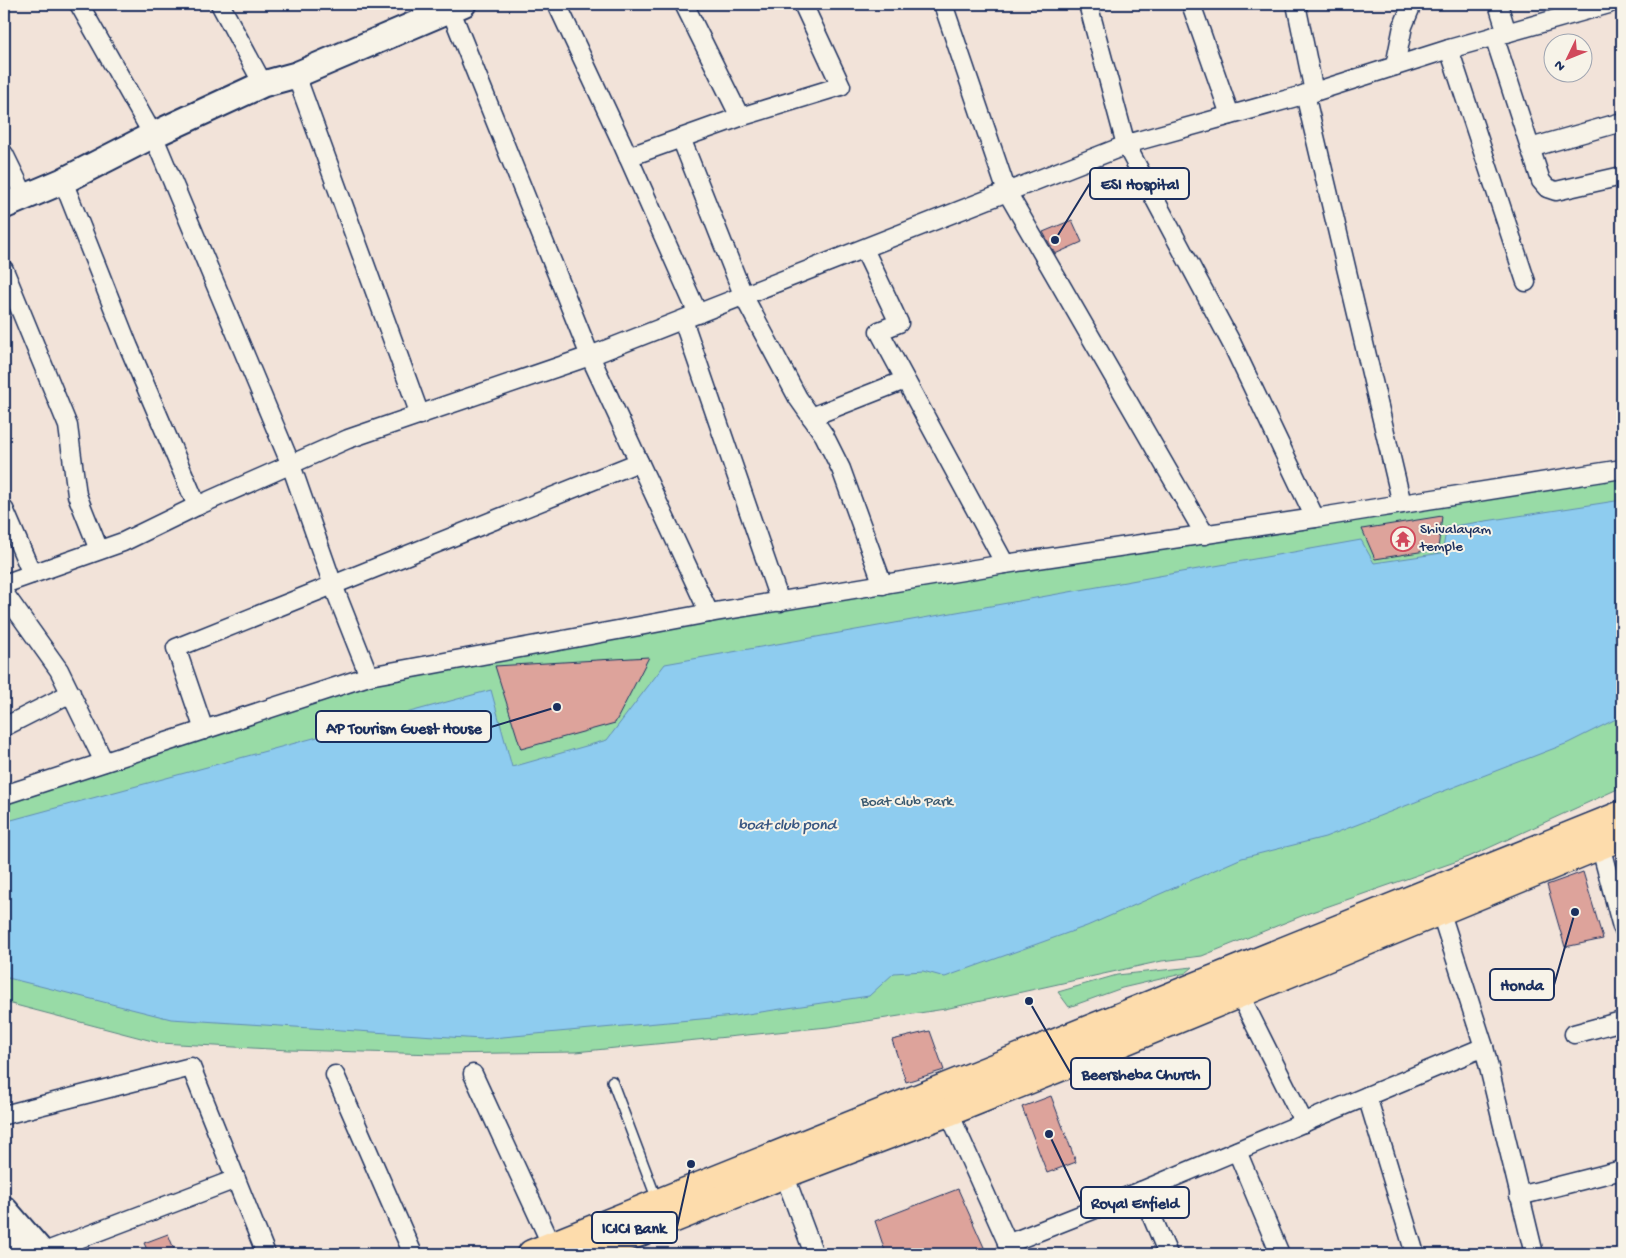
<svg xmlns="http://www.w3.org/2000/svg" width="1626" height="1258" font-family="'Gochi Hand',sans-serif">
<rect width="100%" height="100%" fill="#f2e3d9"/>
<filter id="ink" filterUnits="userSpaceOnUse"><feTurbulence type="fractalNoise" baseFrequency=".02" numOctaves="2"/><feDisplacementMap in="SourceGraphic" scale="10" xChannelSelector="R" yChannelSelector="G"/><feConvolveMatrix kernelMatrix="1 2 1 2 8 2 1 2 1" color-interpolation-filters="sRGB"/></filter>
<g filter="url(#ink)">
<!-- green -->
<g fill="#98dba6" stroke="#5a8582">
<path d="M 1622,476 L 1622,787 L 1469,857 L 1309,913 L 1202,956 L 1162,961 L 945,1009 L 828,1027 L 575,1052 L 438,1054 L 289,1050 L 160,1043 L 4,1002 L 4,803 L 349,682 L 707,621 Z"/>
<path d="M 1193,967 L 1186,973 L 1122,988 L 1069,1007 L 1058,992 L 1117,975 Z"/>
</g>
<!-- water -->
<path fill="#8eccef" stroke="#608db5" d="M 1622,500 L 1622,716 L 1568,743 L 1325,837 L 1242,858 L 1087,926 L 945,977 L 923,971 L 894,973 L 869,996 L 734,1016 L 481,1039 L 171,1019 L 4,977 L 4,822 L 491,690 L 512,767 L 607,740 L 665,664 L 1361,540 L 1374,563 L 1442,553 L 1447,527 Z"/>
<!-- building -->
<g fill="#dda39b" stroke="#1b2f5e">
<path d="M 1072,220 L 1082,242 L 1055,254 L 1043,232 Z"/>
<path d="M 1442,516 L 1438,549 L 1375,559 L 1362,529 Z"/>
<path d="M 649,657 L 615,723 L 521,749 L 495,666 Z"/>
<path d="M 1583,872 L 1603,939 L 1565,947 L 1547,885 Z"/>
<path d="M 930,1031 L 944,1070 L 906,1082 L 892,1040 Z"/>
<path d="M 1051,1096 L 1076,1162 L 1047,1173 L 1022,1107 Z"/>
<path d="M 958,1189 L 987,1254 L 886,1254 L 875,1221 Z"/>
<path d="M 168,1234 L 176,1254 L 149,1254 L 144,1243 Z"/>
</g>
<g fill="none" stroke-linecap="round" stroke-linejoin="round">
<defs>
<path id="lane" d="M 612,1081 L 657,1200"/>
<g id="street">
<path d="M 79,4 L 153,135 L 291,465 L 333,585 L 369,676"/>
<path d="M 220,4 L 263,84"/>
<path d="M 557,4 L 622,143 L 698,314"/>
<path d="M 684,4 L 740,117 L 841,86 L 803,4"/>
<path d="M 943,4 L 1007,192 L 1205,535"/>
<path d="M 1191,4 L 1230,115"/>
<path d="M 1296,4 L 1314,92"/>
<path d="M 1498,4 L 1507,33"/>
<path d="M 451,11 L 590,356 L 709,613"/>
<path d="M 1494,36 L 1541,181 L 1547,188 L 1556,191 L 1622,176"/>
<path d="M 1449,49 L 1526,282"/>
<path d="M 1395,66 L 1403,26 L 1412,4"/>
<path d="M 296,75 L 420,415"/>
<path d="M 1305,94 L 1402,504 L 1315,518"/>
<path d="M 681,138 L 744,297 L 798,398 L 824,435 L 841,469 L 883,585"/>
<path d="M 1530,148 L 1622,122"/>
<path d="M 4,154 L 25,197"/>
<path d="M 628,157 L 740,117"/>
<path d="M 63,181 L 128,345 L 197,506"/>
<path d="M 864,249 L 899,323 L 879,331 L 1005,564"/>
<path d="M 4,270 L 68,426 L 77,495 L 99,550"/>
<path d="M 683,320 L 780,602"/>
<path d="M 811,417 L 905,380"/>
<path d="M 1402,504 L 1622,469"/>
<path d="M 4,509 L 32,574"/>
<path d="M 4,584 L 123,542 L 197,506 L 348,439 L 590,356 L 1134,142 L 1314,92 L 1449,49 L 1609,4"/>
<path d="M 4,593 L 59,670 L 104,762"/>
<path d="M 4,727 L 71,693"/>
<path d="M 204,730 L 176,648 L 639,462"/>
<path d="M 4,795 L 369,676 L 715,612 L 1005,564 L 1315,518 L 1232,344 L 1126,145 L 1088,4"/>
<path d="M 1600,845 L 1622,927"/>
<path d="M 1440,910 L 1484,1047 L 1534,1254"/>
<path d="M 1239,993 L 1304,1123"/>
<path d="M 1574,1034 L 1622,1021"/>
<path d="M 473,1074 L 552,1246"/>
<path d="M 335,1075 L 413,1254"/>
<path d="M 1367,1096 L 1415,1254"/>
<path d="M 945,1104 L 1012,1253"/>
<path d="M 4,1115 L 191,1067 L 266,1254"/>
<path d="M 1237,1151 L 1280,1254"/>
<path d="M 784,1174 L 814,1254"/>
<path d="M 1141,1191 L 1168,1254"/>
<path d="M 1519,1196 L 1622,1170"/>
<path d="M 1007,1244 L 1141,1191 L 1484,1047"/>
<path d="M 39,1254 L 236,1179"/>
</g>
<g id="secondary">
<path d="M 4,206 L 63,181 L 153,135 L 263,84 L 296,75 L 463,4"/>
<path d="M 4,1209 L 43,1254"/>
<path d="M 4,1237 L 19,1254"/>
</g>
<g id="highway">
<path d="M 532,1254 L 1622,815"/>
<path d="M 585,1254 L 784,1174 L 948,1112 L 1080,1059 L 1622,836"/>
</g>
</defs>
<!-- lane casing -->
<use href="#lane" stroke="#1b2f5e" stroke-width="12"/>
<!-- street casing -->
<use href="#street" stroke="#1b2f5e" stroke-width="21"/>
<!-- secondary casing -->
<use href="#secondary" stroke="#1b2f5e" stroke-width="29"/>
<!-- highway casing -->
<use href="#highway" stroke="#1b2f5e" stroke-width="31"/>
<!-- lane -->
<use href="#lane" stroke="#f7f3e8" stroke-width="9"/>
<!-- street -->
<use href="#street" stroke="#f7f3e8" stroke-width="18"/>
<!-- secondary -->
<use href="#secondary" stroke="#f7f3e8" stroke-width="25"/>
<!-- highway -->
<use href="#highway" stroke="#fddcac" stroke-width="28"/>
</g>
</g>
<!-- icons -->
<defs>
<symbol id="temple-ring" viewBox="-11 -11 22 22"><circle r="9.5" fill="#f7f3e8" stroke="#d1495b" stroke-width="1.5"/><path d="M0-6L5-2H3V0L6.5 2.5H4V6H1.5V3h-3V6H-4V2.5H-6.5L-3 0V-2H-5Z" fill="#d1495b"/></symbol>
</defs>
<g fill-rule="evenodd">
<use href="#temple-ring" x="1389" y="525" width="28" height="28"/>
</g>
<g text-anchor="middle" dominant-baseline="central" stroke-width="4" stroke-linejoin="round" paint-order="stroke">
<!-- poi labels -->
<g font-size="15" fill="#1b2f5e" stroke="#f7f3e8" text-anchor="start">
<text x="1420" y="530">Shivalayam<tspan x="1420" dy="17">temple</tspan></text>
</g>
<!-- park labels -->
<g font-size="15" fill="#3a5a70" stroke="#f7f3e8">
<text x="907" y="802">Boat Club Park</text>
</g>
<!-- water labels -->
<g font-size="16" font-style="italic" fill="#385682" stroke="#f7f3e8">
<text x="787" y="826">boat club pond</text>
</g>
</g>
<!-- callouts -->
<path fill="none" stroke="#1b2f5e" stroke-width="2" d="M1055 240L1090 183M557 707L491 727M1575 912L1554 985M1029 1001L1071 1074M1049 1134L1081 1202M691 1164L677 1227"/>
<g fill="#1b2f5e" stroke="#f7f3e8" stroke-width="2">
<circle cx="1055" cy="240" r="5"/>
<circle cx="557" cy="707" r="5"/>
<circle cx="1575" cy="912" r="5"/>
<circle cx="1029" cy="1001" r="5"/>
<circle cx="1049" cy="1134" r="5"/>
<circle cx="691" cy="1164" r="5"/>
</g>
<g fill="#f7f3e8" stroke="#1b2f5e" stroke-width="2">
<rect x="1090" y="168" width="99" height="31" rx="5"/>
<rect x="316" y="711" width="175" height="31" rx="5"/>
<rect x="1490" y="969" width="64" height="31" rx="5"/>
<rect x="1071" y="1058" width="139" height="31" rx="5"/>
<rect x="1081" y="1187" width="108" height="31" rx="5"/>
<rect x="592" y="1212" width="85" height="31" rx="5"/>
</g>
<g font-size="16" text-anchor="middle" font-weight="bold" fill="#1b2f5e">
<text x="1140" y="189">ESI Hospital</text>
<text x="404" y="733">AP Tourism Guest House</text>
<text x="1522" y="990">Honda</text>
<text x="1141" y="1079">Beersheba Church</text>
<text x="1135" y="1208">Royal Enfield</text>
<text x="634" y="1233">ICICI Bank</text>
</g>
<!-- margin -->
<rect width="1626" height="1258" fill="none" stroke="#f7f3e8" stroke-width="20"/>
<rect x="10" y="10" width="1606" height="1238" fill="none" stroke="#1b2f5e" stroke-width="2" filter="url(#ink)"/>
<!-- north arrow -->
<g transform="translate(1568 58) rotate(227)"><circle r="24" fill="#f7f3e8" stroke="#9fa5b1"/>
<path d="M0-4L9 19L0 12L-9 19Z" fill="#d1495b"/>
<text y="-8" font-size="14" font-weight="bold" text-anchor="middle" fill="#1b2f5e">N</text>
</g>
</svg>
